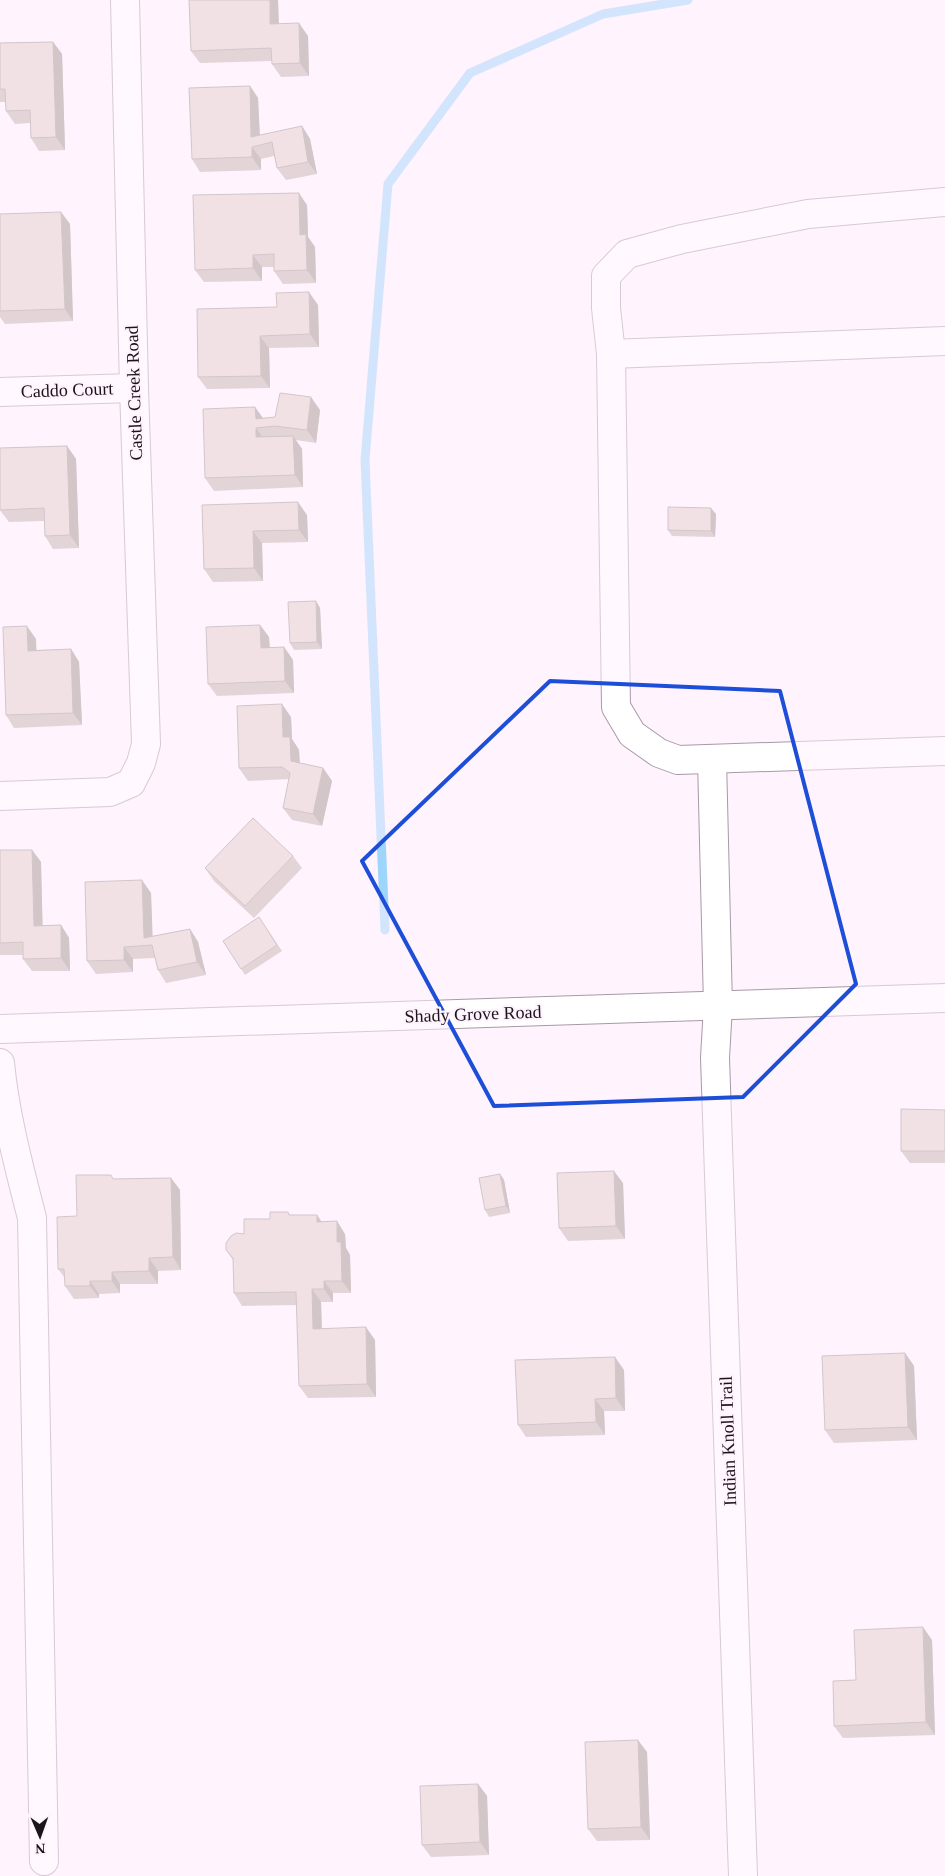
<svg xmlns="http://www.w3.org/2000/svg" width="945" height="1876" font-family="Georgia,serif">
<rect width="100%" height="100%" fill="#fff3fe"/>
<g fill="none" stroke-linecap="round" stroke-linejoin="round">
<!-- stream -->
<path stroke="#9ed5fa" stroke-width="9" d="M 385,930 L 365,460 L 388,184 L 470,73 L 603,14 L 688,0"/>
<defs>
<g id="minor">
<path d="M 945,341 L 611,354 L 616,707 L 632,734 L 659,753 L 678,760 L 945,751"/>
<path d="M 611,354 L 606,308 L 606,276 L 627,254 L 682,239 L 808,214 L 945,202"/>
<path d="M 0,392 L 134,388"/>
<path d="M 712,759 L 718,1006 L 715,1058 L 743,1876"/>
<path d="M 0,796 L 110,792 L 131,783 L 141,763 L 146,744 L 134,388 L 125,0"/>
<path d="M 0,1029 L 945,998"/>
<path d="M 0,1063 C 5,1115 19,1167 32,1218 L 44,1861"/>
</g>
</defs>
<!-- minor casing -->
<use href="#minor" stroke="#a79aa6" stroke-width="30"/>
<!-- minor -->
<use href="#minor" stroke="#fff" stroke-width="28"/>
</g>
<!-- wall -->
<g fill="#c1b0ab">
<path d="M 189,0 L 278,0 L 279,24 L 308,36 L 309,76 L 281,77 L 272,64 L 272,61 L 200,63 L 191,51 Z"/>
<path d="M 53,42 L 62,54 L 65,150 L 39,151 L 31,138 L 30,123 L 15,124 L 6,111 L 6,102 L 0,102 L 0,43 Z"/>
<path d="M 250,86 L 258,98 L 260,135 L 302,126 L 310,139 L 317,174 L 286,180 L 277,168 L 274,156 L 261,159 L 261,170 L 200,172 L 192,159 Z"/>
<path d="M 307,205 L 308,237 L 315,247 L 316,283 L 283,284 L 274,271 L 274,267 L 262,267 L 262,281 L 204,282 L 195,270 Z"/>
<path d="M 0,214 L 70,224 L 73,321 L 5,324 L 0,317 Z"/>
<path d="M 318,305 L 319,347 L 269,348 L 270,388 L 207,389 L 198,377 L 277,307 Z"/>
<path d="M 255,407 L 263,418 L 275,417 L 320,410 L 316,443 L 296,440 L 302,449 L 303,487 L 214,491 L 205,478 Z"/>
<path d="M 67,446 L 76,459 L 79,548 L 53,549 L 45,536 L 44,521 L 9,522 L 0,510 L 0,448 Z"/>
<path d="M 202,505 L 307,515 L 308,542 L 262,543 L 263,581 L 213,582 L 204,569 Z"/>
<path d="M 716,514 L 715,537 L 672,536 L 668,530 Z"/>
<path d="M 316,601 L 320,608 L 322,649 L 294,650 L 290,643 Z"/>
<path d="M 260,625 L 269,637 L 270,648 L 284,647 L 293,660 L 294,693 L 217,696 L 208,684 Z"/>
<path d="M 36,639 L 36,650 L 71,649 L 79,662 L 82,725 L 14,728 L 6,715 Z"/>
<path d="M 291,717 L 292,739 L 299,750 L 300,763 L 323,768 L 332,781 L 322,826 L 292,820 L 283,808 L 289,779 L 248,781 L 239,768 Z"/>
<path d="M 0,850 L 32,850 L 41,862 L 42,925 L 61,925 L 69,938 L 70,971 L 32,971 L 23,959 L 23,955 L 0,955 Z"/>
<path d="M 293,856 L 302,868 L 254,918 L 214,881 L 205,868 Z"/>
<path d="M 151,893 L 152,936 L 190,929 L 198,942 L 206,975 L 166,983 L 158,970 L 155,958 L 133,959 L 133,972 L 96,974 L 87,961 Z"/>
<path d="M 259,917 L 282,951 L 245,975 L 223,941 Z"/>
<path d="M 945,1110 L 945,1163 L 910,1163 L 901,1151 Z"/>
<path d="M 500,1174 L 504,1180 L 510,1213 L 489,1217 L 485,1210 Z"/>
<path d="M 171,1178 L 180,1190 L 181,1270 L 158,1271 L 158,1284 L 120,1284 L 120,1293 L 99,1294 L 99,1298 L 74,1299 L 65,1286 L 65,1278 L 58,1269 L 77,1216 L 113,1179 Z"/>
<path d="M 623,1183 L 625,1239 L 568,1241 L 559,1228 Z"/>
<path d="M 290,1215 L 317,1215 L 321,1221 L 345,1234 L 346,1248 L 350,1255 L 351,1293 L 333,1293 L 333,1302 L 321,1302 L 322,1329 L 375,1340 L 376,1397 L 308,1398 L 299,1386 L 297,1305 L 242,1306 L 234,1293 L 233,1260 L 226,1250 L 244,1234 L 270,1219 Z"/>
<path d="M 905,1353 L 914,1366 L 917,1440 L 834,1443 L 825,1430 Z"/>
<path d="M 624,1370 L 625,1411 L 604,1411 L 605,1435 L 526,1437 L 518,1425 Z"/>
<path d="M 932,1640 L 935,1735 L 843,1738 L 834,1726 L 856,1680 Z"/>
<path d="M 647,1752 L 650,1840 L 597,1841 L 588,1829 Z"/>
<path d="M 478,1784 L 487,1796 L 489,1855 L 431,1857 L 422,1845 Z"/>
</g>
<!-- shaded-wall -->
<g fill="#9d908b">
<path d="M 270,0 L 278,0 L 279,37 L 270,24 Z"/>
<path d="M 299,23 L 308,36 L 309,76 L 300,63 Z"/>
<path d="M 53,42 L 62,54 L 65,150 L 56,137 Z"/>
<path d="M 250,86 L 258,98 L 260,145 L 251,137 Z"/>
<path d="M 302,126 L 310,139 L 317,174 L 308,162 Z"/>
<path d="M 252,147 L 261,159 L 261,170 L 252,157 Z"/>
<path d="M 299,193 L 307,205 L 308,237 L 315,247 L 316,283 L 307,270 L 300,235 Z"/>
<path d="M 61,212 L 70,224 L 73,321 L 65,309 Z"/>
<path d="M 253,255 L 262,267 L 262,281 L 253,268 Z"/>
<path d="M 309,292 L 318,305 L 319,347 L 310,334 Z"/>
<path d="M 260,336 L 269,348 L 270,388 L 261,376 Z"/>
<path d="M 311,397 L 320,410 L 316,443 L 307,430 Z"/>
<path d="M 255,407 L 264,420 L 256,419 Z"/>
<path d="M 256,428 L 265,440 L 256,437 Z"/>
<path d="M 293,436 L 302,449 L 303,487 L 295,475 Z"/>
<path d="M 67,446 L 76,459 L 79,548 L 70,535 Z"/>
<path d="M 298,502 L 307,515 L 308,542 L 299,530 Z"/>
<path d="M 711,508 L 716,514 L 715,537 L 711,531 Z"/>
<path d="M 253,531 L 262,543 L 263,581 L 254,568 Z"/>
<path d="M 316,601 L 320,608 L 322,649 L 317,642 Z"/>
<path d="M 260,625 L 269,637 L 270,661 L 261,648 Z"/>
<path d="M 27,626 L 36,639 L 37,663 L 28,651 Z"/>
<path d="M 284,647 L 293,660 L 294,693 L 285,681 Z"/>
<path d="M 71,649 L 79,662 L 82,725 L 73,713 Z"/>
<path d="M 282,704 L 291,717 L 292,739 L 299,750 L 300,774 L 291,761 L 283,737 Z"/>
<path d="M 323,768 L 332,781 L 322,826 L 313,814 Z"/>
<path d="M 32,850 L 41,862 L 43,938 L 34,926 Z"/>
<path d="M 142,880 L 151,893 L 153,946 L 144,938 Z"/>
<path d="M 61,925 L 69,938 L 70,971 L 61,958 Z"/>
<path d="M 190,929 L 198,942 L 206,975 L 197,962 Z"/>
<path d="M 124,947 L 133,959 L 133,972 L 124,960 Z"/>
<path d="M 614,1171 L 623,1183 L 625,1239 L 616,1226 Z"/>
<path d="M 500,1174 L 504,1180 L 510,1213 L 506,1206 Z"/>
<path d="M 171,1178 L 180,1190 L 181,1270 L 173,1257 Z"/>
<path d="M 317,1215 L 325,1227 L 317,1222 Z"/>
<path d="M 337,1221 L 345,1234 L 346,1248 L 350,1255 L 351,1293 L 342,1281 L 337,1242 Z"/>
<path d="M 149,1258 L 158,1271 L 158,1284 L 149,1271 Z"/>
<path d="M 112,1272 L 120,1284 L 120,1293 L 112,1281 Z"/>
<path d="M 90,1281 L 99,1294 L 99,1298 L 90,1286 Z"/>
<path d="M 324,1281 L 333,1293 L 333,1302 L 324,1289 Z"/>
<path d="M 312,1289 L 321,1302 L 322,1341 L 313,1329 Z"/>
<path d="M 366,1327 L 375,1340 L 376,1397 L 367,1384 Z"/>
<path d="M 905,1353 L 914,1366 L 917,1440 L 908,1427 Z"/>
<path d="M 615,1357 L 624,1370 L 625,1411 L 616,1398 Z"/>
<path d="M 595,1399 L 604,1411 L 605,1435 L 596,1422 Z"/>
<path d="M 923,1627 L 932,1640 L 935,1735 L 926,1722 Z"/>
<path d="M 638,1740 L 647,1752 L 650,1840 L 641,1827 Z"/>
<path d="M 478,1784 L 487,1796 L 489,1855 L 480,1842 Z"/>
</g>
<!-- building -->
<g fill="#e0cdc7" stroke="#9d908b">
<path d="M 189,0 L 270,0 L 270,24 L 299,23 L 300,63 L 272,64 L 271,48 L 191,51 Z"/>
<path d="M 53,42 L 56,137 L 31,138 L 30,110 L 6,111 L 5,89 L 0,89 L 0,43 Z"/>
<path d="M 250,86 L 251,137 L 302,126 L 308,162 L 277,168 L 272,142 L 252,147 L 252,157 L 192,159 L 189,88 Z"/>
<path d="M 299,193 L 300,235 L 306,234 L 307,270 L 274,271 L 274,254 L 253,255 L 253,268 L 195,270 L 193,195 Z"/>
<path d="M 61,212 L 65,309 L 0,311 L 0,214 Z"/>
<path d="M 309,292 L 310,334 L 260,336 L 261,376 L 198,377 L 197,309 L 277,307 L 276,293 Z"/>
<path d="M 280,393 L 311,397 L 307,430 L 275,426 L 256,428 L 256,437 L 293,436 L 295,475 L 205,478 L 203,409 L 255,407 L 256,419 L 275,417 Z"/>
<path d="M 67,446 L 70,535 L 45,536 L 44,508 L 0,510 L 0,448 Z"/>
<path d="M 298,502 L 299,530 L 253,531 L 254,568 L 204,569 L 202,505 Z"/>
<path d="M 668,507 L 711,508 L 711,531 L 668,530 Z"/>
<path d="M 316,601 L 317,642 L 290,643 L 288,602 Z"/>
<path d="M 260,625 L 261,648 L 284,647 L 285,681 L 208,684 L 206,627 Z"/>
<path d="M 27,626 L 28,651 L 71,649 L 73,713 L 6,715 L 3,627 Z"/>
<path d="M 282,704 L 283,737 L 290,737 L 291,761 L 323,768 L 313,814 L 283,808 L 290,773 L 282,767 L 239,768 L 237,706 Z"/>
<path d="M 253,818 L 293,856 L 245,906 L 205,868 Z"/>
<path d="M 0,850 L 32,850 L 34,926 L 61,925 L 61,958 L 23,959 L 23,942 L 0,943 Z"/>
<path d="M 142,880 L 144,938 L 190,929 L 197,962 L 158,970 L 152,945 L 124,947 L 124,960 L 87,961 L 85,882 Z"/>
<path d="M 259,917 L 277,945 L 241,969 L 223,941 Z"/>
<path d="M 901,1109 L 945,1110 L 945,1151 L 901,1151 Z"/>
<path d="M 614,1171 L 616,1226 L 559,1228 L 557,1173 Z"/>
<path d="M 500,1174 L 506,1206 L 485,1210 L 479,1178 Z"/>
<path d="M 76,1175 L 111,1175 L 113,1179 L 171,1178 L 173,1257 L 149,1258 L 149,1271 L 112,1272 L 112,1281 L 90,1281 L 90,1286 L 65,1286 L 64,1269 L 58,1269 L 57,1217 L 77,1216 Z"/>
<path d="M 270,1212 L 288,1212 L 289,1215 L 317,1215 L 317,1222 L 337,1221 L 337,1242 L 341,1242 L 342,1281 L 324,1281 L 324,1289 L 312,1289 L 313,1329 L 366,1327 L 367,1384 L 299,1386 L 296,1292 L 234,1293 L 233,1258 L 226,1250 L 226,1243 L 231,1236 L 236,1233 L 244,1234 L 244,1219 L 270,1219 Z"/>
<path d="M 905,1353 L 908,1427 L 825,1430 L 822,1356 Z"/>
<path d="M 615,1357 L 616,1398 L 595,1399 L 596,1422 L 518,1425 L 515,1360 Z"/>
<path d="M 923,1627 L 926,1722 L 834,1726 L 833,1681 L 856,1680 L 854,1630 Z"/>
<path d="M 638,1740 L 641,1827 L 588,1829 L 585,1742 Z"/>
<path d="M 478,1784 L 480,1842 L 422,1845 L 420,1786 Z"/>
</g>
<!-- marked area -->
<path d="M0 0H945V1876H0ZM 550,681 L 780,691 L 856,984 L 743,1097 L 494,1106 L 362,861 Z" fill="#fff3fe" fill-opacity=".55" fill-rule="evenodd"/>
<path fill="none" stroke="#1d4ed8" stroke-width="4" stroke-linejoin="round" d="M 550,681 L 780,691 L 856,984 L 743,1097 L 494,1106 L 362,861 Z"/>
<g text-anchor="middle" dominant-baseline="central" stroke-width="4.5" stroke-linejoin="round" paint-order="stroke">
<!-- street labels -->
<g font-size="18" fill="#1a151a" stroke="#fff3fe">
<text transform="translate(67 390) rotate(-2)">Caddo Court</text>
<text transform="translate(134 393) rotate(-92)">Castle Creek Road</text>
<text transform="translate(473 1014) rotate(-2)">Shady Grove Road</text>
<text transform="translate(728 1441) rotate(-92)">Indian Knoll Trail</text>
</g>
</g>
<!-- north arrow -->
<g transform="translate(40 1836) rotate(178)" stroke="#fff3fe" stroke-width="4" paint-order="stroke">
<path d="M0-4L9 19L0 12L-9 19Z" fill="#1a151a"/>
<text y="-8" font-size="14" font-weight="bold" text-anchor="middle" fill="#1a151a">N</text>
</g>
</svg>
